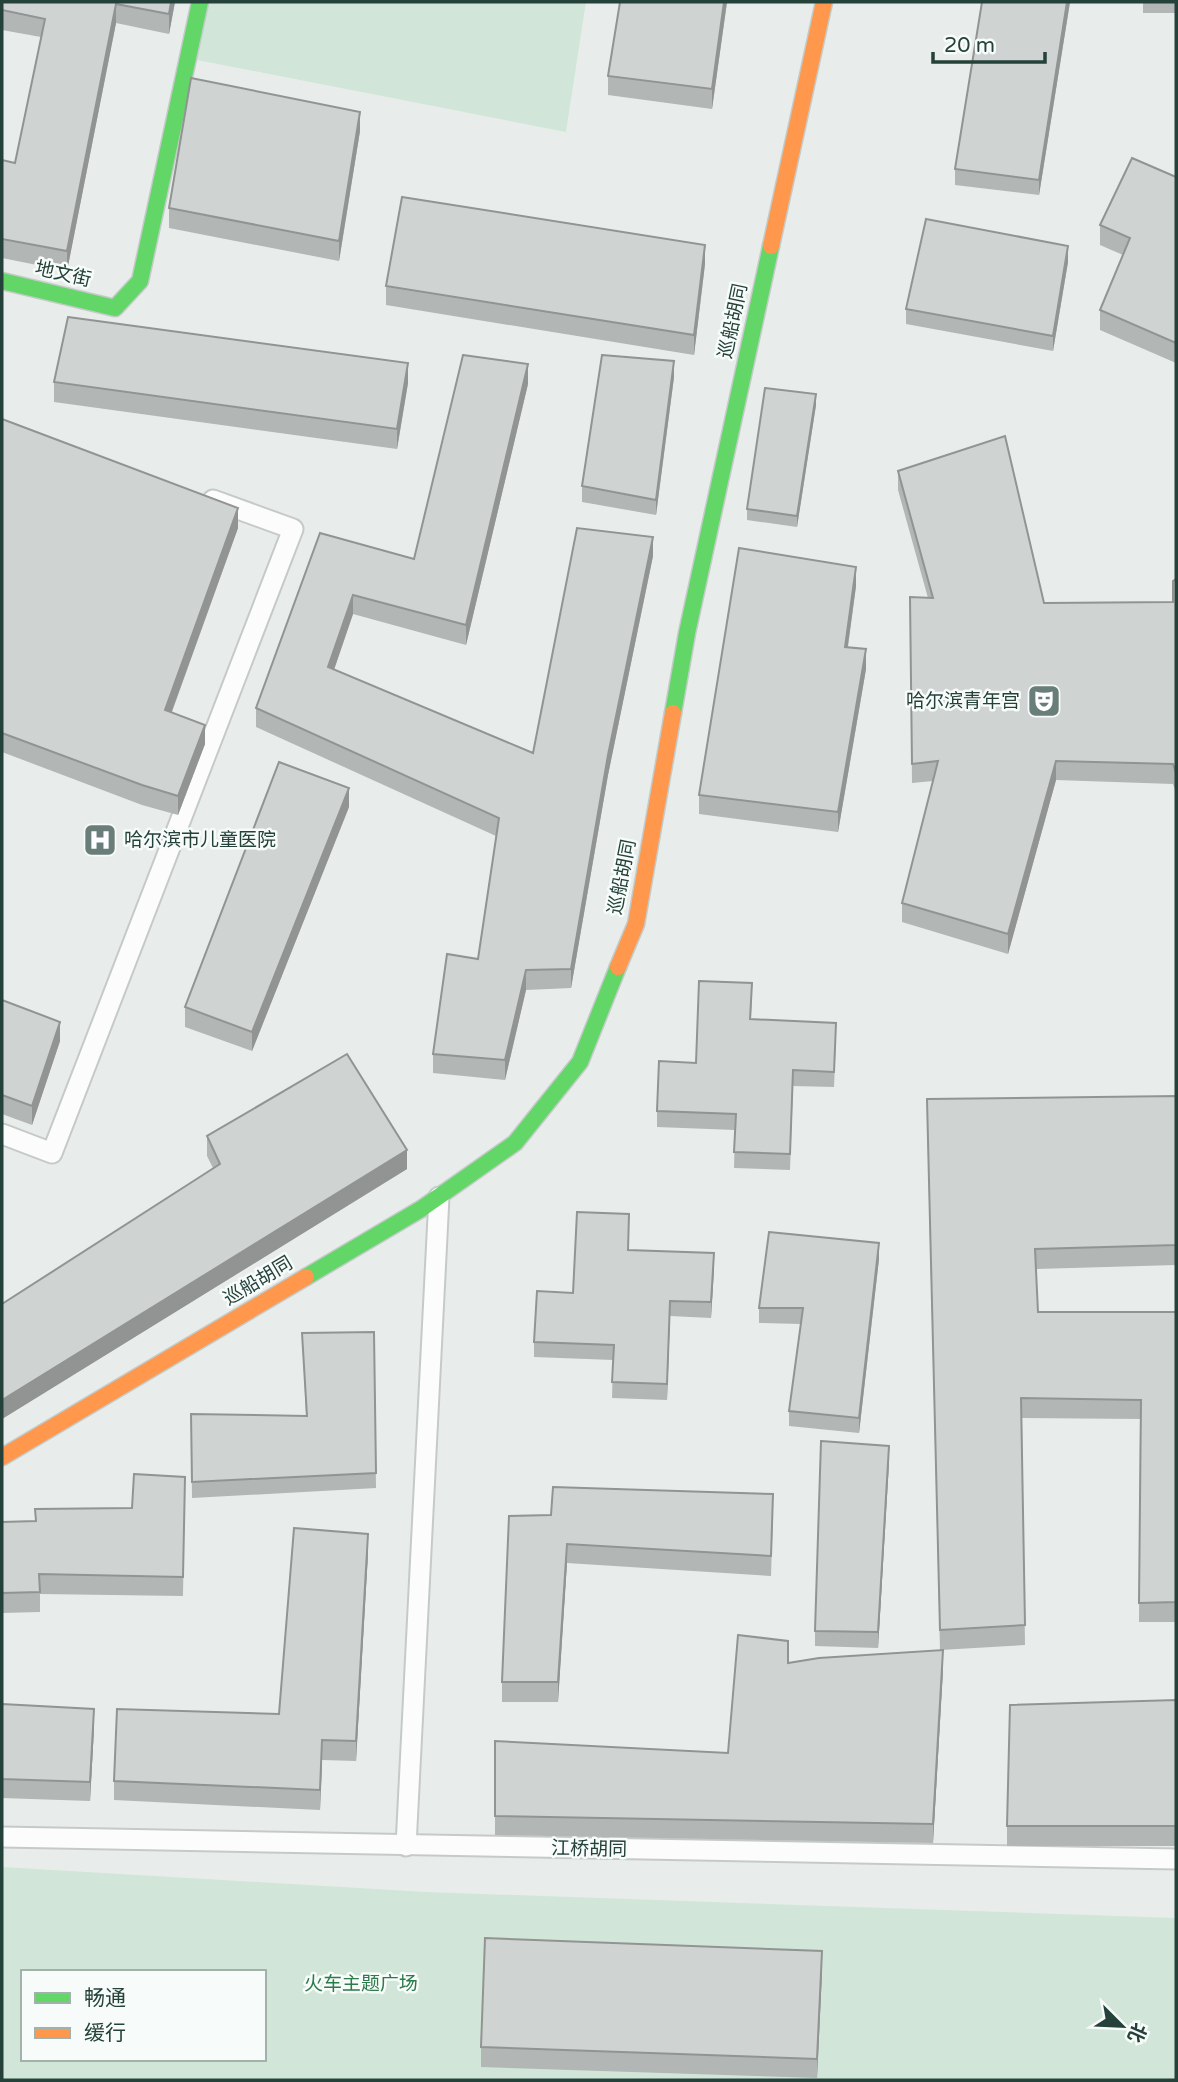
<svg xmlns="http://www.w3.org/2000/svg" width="1178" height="2082" font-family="'Varela Round','Noto Sans SC',sans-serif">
<rect width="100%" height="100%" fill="#e8edeb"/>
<!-- green -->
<g fill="#d1e6d8" fill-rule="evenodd">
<path d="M 200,2 L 586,2 L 566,132 L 187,58 Z"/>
<path d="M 2,1867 L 426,1892 L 1176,1918 L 1176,2080 L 2,2080 ZM 23,1972 L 264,1972 L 264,2059 L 23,2059 Z"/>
</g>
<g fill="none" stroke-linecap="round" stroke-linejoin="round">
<defs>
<g id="lane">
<path d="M 2,1134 L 52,1153 L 293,529 L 213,500"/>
<path d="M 2,1837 L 1176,1859"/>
<path d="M 406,1846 L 439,1197"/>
</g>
<g id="fast">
<path d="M 2,281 L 115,308 L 140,281 L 200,2"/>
<path d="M 673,713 L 687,633 L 771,246"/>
<path d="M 306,1277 L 421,1209 L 515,1143 L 580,1062 L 618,967"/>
</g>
<g id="slow">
<path d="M 771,246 L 824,2"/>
<path d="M 618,967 L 636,924 L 673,713"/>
<path d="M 2,1457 L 306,1277"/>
</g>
</defs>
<!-- lane casing -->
<use href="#lane" stroke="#c5cac8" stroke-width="23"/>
<!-- fast casing -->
<use href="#fast" stroke="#c3cbc8" stroke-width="19"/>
<!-- slow casing -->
<use href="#slow" stroke="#c3cbc8" stroke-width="19"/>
<!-- lane -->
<use href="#lane" stroke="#fcfcfc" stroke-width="19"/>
<!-- fast -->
<use href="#fast" stroke="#63d668" stroke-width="16"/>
<!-- slow -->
<use href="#slow" stroke="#ff974d" stroke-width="16"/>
</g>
<!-- wall -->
<g fill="#b2b6b5">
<path d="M 2,2 L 175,2 L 169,34 L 116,23 L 67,271 L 2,258 L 2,160 L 15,163 L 41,37 L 2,30 Z"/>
<path d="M 620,2 L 727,2 L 712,109 L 608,95 L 608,76 Z"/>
<path d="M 982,2 L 1070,2 L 1039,195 L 955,185 L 955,169 Z"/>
<rect x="1143" y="2" width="33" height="11"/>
<path d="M 360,131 L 339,261 L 169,228 L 169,208 Z"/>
<path d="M 1176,177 L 1176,363 L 1100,330 L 1100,310 L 1123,255 L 1100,245 L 1100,225 Z"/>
<path d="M 1068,262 L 1053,351 L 906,324 L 906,309 Z"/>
<path d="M 705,264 L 694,355 L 386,305 L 386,286 Z"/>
<path d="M 674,377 L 656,515 L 582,502 L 582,486 Z"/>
<path d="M 54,382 L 408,383 L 397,449 L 54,402 Z"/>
<path d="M 528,384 L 466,645 L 353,614 L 334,670 L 533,753 L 653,556 L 608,775 L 571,988 L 526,990 L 505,1080 L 433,1073 L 433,1054 L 478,959 L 496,836 L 256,727 L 256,708 L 320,533 L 414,559 Z"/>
<path d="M 816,405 L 797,527 L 747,520 L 747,509 Z"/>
<path d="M 2,419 L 238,528 L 172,712 L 205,744 L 178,815 L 142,805 L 2,752 Z"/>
<path d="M 898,471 L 1044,603 L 1173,602 L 1176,579 L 1176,793 L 1173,784 L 1056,780 L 1008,954 L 902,922 L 902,903 L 933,781 L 912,783 L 910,597 L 928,598 L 898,490 Z"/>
<path d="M 856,586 L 848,647 L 866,669 L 838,832 L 699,814 L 699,795 Z"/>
<path d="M 349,807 L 252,1051 L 185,1027 L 185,1007 Z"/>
<path d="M 752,999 L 751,1019 L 836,1038 L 834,1087 L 793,1086 L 790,1170 L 734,1168 L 735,1130 L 657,1127 L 657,1111 L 696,1063 Z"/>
<path d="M 2,1000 L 60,1041 L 32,1125 L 2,1114 Z"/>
<path d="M 1176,1096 L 1176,1265 L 1036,1269 L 1038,1312 L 1176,1312 L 1176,1622 L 1139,1622 L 1140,1419 L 1022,1418 L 1025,1645 L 940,1650 L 927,1119 Z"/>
<path d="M 207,1136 L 407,1169 L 2,1419 L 2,1304 L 213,1168 L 207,1156 Z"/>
<path d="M 629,1229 L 628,1250 L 714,1268 L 711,1318 L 670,1316 L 667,1400 L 612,1398 L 613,1360 L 534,1357 L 534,1342 L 573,1293 Z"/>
<path d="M 879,1259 L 859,1433 L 789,1426 L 789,1411 L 801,1324 L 759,1323 L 759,1308 Z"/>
<path d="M 374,1332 L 376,1488 L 192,1498 L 191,1414 L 306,1416 L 302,1333 Z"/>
<path d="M 889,1462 L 878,1648 L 815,1646 L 815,1631 Z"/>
<path d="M 185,1477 L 183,1596 L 40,1594 L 40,1612 L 2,1613 L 2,1522 L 35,1521 L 35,1509 L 132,1508 Z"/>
<path d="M 773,1514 L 771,1576 L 567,1563 L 558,1702 L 502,1702 L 502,1682 L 551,1515 Z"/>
<path d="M 368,1554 L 356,1761 L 322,1760 L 320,1810 L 114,1800 L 114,1781 L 279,1714 Z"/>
<path d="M 788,1663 L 943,1670 L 933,1843 L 495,1835 L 495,1741 L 728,1753 Z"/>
<path d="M 1176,1700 L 1176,1846 L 1007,1846 L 1007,1826 Z"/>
<path d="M 2,1704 L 94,1728 L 90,1801 L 2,1798 Z"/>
<path d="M 822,1971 L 817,2078 L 481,2067 L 481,2047 Z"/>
</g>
<!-- shaded-wall -->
<g fill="#919493">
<path d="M 171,2 L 175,2 L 169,34 L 169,14 Z"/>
<path d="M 724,2 L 727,2 L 712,109 L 712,89 Z"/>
<path d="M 1067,2 L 1070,2 L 1039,195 L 1039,180 Z"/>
<path d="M 116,4 L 116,23 L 67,271 L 67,251 Z"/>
<path d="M 360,112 L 360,131 L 339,261 L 339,241 Z"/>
<path d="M 705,245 L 705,264 L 694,355 L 694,335 Z"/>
<path d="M 1068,246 L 1068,262 L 1053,351 L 1053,336 Z"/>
<path d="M 674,361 L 674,377 L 656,515 L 656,500 Z"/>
<path d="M 408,363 L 408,383 L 397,449 L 397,429 Z"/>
<path d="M 528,364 L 528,384 L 466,645 L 466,625 Z"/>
<path d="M 816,394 L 816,405 L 797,527 L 797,516 Z"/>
<path d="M 238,508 L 238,528 L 165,730 L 165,710 Z"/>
<path d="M 653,537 L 653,556 L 608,775 L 571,988 L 571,969 L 608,755 Z"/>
<path d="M 856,567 L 856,586 L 845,666 L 845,647 Z"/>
<path d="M 353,595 L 353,614 L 328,687 L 328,667 Z"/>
<path d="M 866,649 L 866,669 L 838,832 L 838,812 Z"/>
<path d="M 205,725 L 205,744 L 178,815 L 178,796 Z"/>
<path d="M 1056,761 L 1056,780 L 1008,954 L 1008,934 Z"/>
<path d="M 349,788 L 349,807 L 252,1051 L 252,1032 Z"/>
<path d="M 526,970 L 526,990 L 505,1080 L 505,1060 Z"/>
<path d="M 60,1022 L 60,1041 L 32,1125 L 32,1106 Z"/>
<path d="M 407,1150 L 407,1169 L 2,1419 L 2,1400 Z"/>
<path d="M 879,1243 L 879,1259 L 859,1433 L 859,1418 Z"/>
<path d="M 714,1253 L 714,1268 L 711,1318 L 711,1302 Z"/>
<path d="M 670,1301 L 670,1316 L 667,1400 L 667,1384 Z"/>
<path d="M 889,1446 L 889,1462 L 878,1648 L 878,1632 Z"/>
<path d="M 368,1534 L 368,1554 L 356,1761 L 356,1741 Z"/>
<path d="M 567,1544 L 567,1563 L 558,1702 L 558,1682 Z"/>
<path d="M 943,1650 L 943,1670 L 933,1843 L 933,1824 Z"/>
<path d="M 94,1709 L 94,1728 L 90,1801 L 90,1782 Z"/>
<path d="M 322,1740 L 322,1760 L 320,1810 L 320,1790 Z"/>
<path d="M 822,1951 L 822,1971 L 817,2078 L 817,2059 Z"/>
</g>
<!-- building -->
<g fill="#cfd4d2" stroke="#919493" stroke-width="2">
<path d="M 2,2 L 171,2 L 169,14 L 116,4 L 67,251 L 2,239 L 2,160 L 15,163 L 45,19 L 2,10 Z"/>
<path d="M 620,2 L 724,2 L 712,89 L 608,76 Z"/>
<path d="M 982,2 L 1067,2 L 1039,180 L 955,169 Z"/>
<path d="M 191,78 L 360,112 L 339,241 L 169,208 Z"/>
<path d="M 1132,158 L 1176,177 L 1176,343 L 1100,310 L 1130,238 L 1100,225 Z"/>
<path d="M 402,197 L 705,245 L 694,335 L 386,286 Z"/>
<path d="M 926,219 L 1068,246 L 1053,336 L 906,309 Z"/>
<path d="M 68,317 L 408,363 L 397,429 L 54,382 Z"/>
<path d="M 463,355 L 528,364 L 466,625 L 353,595 L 328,667 L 533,753 L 577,528 L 653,537 L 608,755 L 571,969 L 526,970 L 505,1060 L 433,1054 L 447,954 L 478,959 L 499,818 L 256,708 L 320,533 L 414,559 Z"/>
<path d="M 602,355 L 674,361 L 656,500 L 582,486 Z"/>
<path d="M 765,388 L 816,394 L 797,516 L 747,509 Z"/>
<path d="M 2,419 L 238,508 L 165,710 L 205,725 L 178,796 L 142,785 L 2,733 Z"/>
<path d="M 1005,436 L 1044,603 L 1173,602 L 1173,581 L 1176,579 L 1176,773 L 1173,764 L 1056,761 L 1008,934 L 902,903 L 938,761 L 912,764 L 910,597 L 933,598 L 898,471 Z"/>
<path d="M 739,548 L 856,567 L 845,647 L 866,649 L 838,812 L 699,795 Z"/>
<path d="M 279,762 L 349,788 L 252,1032 L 185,1007 Z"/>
<path d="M 699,981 L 752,983 L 750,1019 L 836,1023 L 834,1072 L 793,1070 L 790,1154 L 734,1152 L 736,1114 L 657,1111 L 659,1061 L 696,1063 Z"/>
<path d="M 2,1000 L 60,1022 L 32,1106 L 2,1095 Z"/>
<path d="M 347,1054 L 407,1150 L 2,1400 L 2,1304 L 220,1164 L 207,1136 Z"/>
<path d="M 1176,1096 L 1176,1245 L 1035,1249 L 1038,1312 L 1176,1312 L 1176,1602 L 1139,1603 L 1141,1400 L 1021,1398 L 1025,1625 L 940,1630 L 927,1099 Z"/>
<path d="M 577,1212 L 629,1214 L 628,1250 L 714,1253 L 711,1302 L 670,1301 L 667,1384 L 612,1382 L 614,1345 L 534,1342 L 537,1291 L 573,1293 Z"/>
<path d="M 769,1232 L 879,1243 L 859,1418 L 789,1411 L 803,1308 L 759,1308 Z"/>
<path d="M 374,1332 L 376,1473 L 192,1482 L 191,1414 L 307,1416 L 302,1333 Z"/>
<path d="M 821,1441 L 889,1446 L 878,1632 L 815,1631 Z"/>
<path d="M 134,1474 L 185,1477 L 183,1577 L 39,1574 L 40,1592 L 2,1593 L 2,1522 L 36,1521 L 35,1509 L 132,1508 Z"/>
<path d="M 553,1487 L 773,1494 L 771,1556 L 567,1544 L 558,1682 L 502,1682 L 509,1516 L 551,1515 Z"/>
<path d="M 294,1528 L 368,1534 L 356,1741 L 322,1740 L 320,1790 L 114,1781 L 117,1709 L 279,1714 Z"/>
<path d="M 738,1635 L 788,1641 L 788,1663 L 819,1658 L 943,1650 L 933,1824 L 495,1816 L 495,1741 L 728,1753 Z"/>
<path d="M 1176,1700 L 1176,1826 L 1007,1826 L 1010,1705 Z"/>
<path d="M 2,1704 L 94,1709 L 90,1782 L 2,1779 Z"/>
<path d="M 485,1938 L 822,1951 L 817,2059 L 481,2047 Z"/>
</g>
<!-- icons -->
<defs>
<symbol id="theatre-square" viewBox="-11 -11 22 22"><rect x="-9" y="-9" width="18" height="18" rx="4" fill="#697e78" stroke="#f7fbf9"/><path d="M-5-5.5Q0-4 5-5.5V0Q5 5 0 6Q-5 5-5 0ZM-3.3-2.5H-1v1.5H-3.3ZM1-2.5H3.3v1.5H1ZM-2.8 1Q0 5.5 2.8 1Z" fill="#fff"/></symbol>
<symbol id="hospital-square" viewBox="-11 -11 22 22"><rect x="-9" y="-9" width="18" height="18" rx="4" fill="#697e78" stroke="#f7fbf9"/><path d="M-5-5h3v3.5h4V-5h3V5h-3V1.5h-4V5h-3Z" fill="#fff"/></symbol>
</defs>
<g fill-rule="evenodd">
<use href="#theatre-square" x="1025" y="682" width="38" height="38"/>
<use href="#hospital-square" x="81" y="821" width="38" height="38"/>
</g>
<g text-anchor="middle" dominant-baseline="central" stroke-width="5" stroke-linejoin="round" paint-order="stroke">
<!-- street labels -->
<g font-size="19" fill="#24423a" stroke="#f7fbf9">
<text transform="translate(63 274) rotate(13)">地文街</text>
<text transform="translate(733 321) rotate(-78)">巡船胡同</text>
<text transform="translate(622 877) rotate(-79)">巡船胡同</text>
<text transform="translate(258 1281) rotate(-31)">巡船胡同</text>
<text transform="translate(589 1849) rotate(1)">江桥胡同</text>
</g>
<!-- poi labels -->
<g font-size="19" fill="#24423a" stroke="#f7fbf9" text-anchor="end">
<text x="1020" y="701">哈尔滨青年宫</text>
<text x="124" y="840" text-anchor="start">哈尔滨市儿童医院</text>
</g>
<!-- park labels -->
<g font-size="19" fill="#2d7a4b" stroke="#f7fbf9">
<text x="361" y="1984">火车主题广场</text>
</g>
</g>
<!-- border -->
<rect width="1178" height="2082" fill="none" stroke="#24423a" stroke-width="7"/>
<!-- legend -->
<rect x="21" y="1970" width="245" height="91" fill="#f7fbf9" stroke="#a3b1ad" stroke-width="2"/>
<rect x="35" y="1993" width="35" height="10" fill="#63d668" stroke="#a3b1ad" stroke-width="2"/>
<text x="84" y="2005" font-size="21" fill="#24423a">畅通</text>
<rect x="35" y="2028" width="35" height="10" fill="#ff974d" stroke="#a3b1ad" stroke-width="2"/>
<text x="84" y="2040" font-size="21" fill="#24423a">缓行</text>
<!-- north arrow -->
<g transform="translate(1122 2026) rotate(114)" stroke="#f7fbf9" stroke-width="5" paint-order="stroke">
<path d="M0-5L12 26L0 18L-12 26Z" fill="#24423a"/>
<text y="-10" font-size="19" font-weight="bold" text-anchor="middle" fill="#24423a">北</text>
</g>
<!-- scale -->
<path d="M933 52v10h112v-10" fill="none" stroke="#24423a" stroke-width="3.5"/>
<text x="944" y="52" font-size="21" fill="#24423a" stroke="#f7fbf9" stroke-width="5" paint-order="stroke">20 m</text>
</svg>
